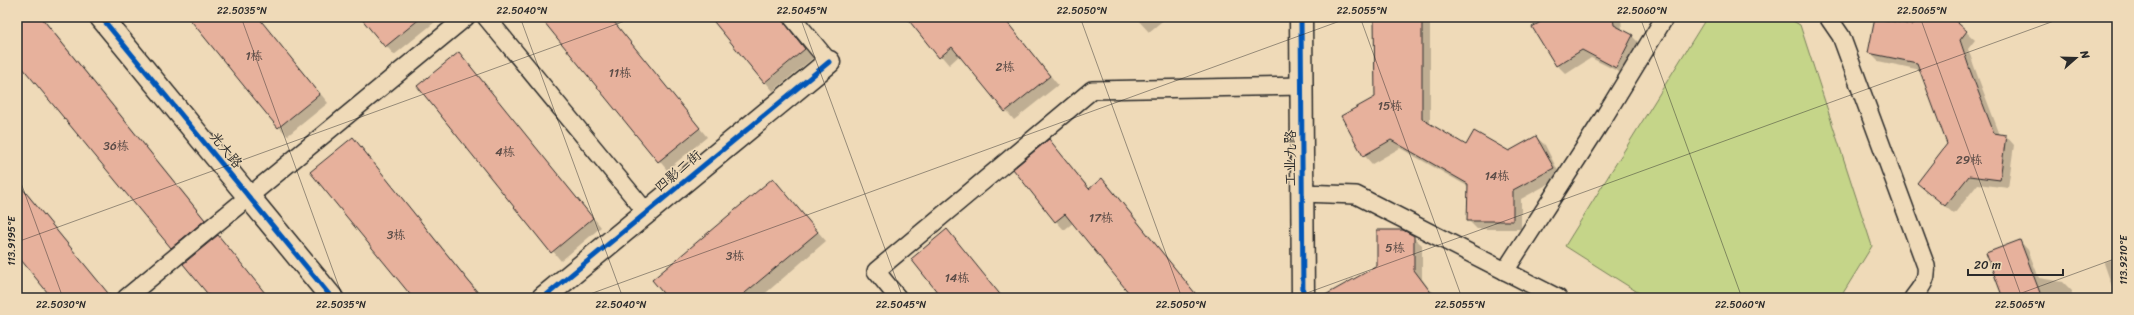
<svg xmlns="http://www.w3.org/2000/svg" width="2134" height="315" font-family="Sriracha,'LXGW WenKai TC',sans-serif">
<rect width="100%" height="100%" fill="#efdab8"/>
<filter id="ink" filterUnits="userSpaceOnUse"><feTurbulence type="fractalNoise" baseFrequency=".025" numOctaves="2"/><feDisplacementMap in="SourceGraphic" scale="8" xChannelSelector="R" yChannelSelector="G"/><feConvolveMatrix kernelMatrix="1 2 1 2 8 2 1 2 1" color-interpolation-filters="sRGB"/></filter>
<g filter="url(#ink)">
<!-- green -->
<path fill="#c5d589" stroke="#78805a" d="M 1707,17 L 1786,17 L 1800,25 L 1872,246 L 1840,298 L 1647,298 L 1565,246 Z"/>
<!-- shadow -->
<g fill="#0003">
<path d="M 17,17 L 42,17 L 213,229 L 180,256 L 17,53 Z"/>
<path d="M 189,17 L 258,17 L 328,103 L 287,136 Z"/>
<path d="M 362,17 L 431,17 L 435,22 L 394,55 Z"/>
<path d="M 541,17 L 610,17 L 707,137 L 667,170 Z"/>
<path d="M 712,17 L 780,17 L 813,58 L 773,91 Z"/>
<path d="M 908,17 L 1003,17 L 1058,85 L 1014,120 L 960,55 L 949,65 Z"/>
<path d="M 1135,17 L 1167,17 L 1149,32 Z"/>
<path d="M 1371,17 L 1433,17 L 1430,18 L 1430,125 L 1467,146 L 1509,152 L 1536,137 L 1545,145 L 1561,177 L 1521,199 L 1521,229 L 1477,229 L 1468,220 L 1469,187 L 1400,148 L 1372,164 L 1364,155 L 1376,98 L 1375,19 Z"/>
<path d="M 1550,17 L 1621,17 L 1622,30 L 1632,36 L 1641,45 L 1625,75 L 1591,58 L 1566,74 L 1557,65 L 1534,28 Z"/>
<path d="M 1921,17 L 1950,17 L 1975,40 L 1968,49 L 1979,80 L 2000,135 L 2006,136 L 2014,145 L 2008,188 L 1978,184 L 1954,214 L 1918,183 L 1949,144 L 1921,70 L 1878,61 L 1870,53 L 1913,26 Z"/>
<path d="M 458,53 L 601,227 L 561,261 L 418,86 Z"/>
<path d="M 1049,140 L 1090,189 L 1102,179 L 1111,188 L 1199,298 L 1134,298 L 1073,223 L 1064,230 L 1056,221 Z"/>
<path d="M 361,147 L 483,298 L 414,298 Z"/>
<path d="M 773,180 L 826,241 L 760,298 L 668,298 Z"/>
<path d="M 17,181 L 112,298 L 53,298 L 17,253 Z"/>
<path d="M 1413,237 L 1422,245 L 1422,279 L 1430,290 L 1443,298 L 1350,298 L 1378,266 Z"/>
<path d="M 2020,241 L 2028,250 L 2039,278 L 2063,282 L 2072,291 L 2071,298 L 2004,298 Z"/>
<path d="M 2117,258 L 2117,298 L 2116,298 L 2104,263 Z"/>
</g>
<!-- building -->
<g fill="#e7b19c" stroke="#2b2b2b">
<path d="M 17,17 L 41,17 L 205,220 L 171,248 L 17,61 Z"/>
<path d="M 188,17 L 258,17 L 320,94 L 278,128 Z"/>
<path d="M 360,17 L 422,17 L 385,47 Z"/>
<path d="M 540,17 L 610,17 L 700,128 L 658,162 Z"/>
<path d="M 710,17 L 780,17 L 805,49 L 764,83 Z"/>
<path d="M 906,17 L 1003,17 L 1050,76 L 1005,112 L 952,47 L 939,58 Z"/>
<path d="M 1374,17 L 1422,17 L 1422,119 L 1466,145 L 1474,131 L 1509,151 L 1536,136 L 1554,168 L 1513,190 L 1513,221 L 1467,221 L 1468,184 L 1391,140 L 1363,156 L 1341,116 L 1375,97 Z"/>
<path d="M 1549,17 L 1613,17 L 1614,25 L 1633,35 L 1616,68 L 1582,50 L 1556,66 L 1532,27 Z"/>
<path d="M 1920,17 L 1951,17 L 1967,31 L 1960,40 L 1970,70 L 1994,133 L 2006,135 L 2000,180 L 1969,176 L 1945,206 L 1917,183 L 1947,144 L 1917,63 L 1868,53 L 1875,18 L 1913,25 Z"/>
<path d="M 459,52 L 593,218 L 551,253 L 417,86 Z"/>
<path d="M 353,137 L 482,298 L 413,298 L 310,172 Z"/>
<path d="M 1049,139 L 1089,189 L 1102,178 L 1199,298 L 1133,298 L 1065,214 L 1055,222 L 1013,169 Z"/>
<path d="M 773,178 L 818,232 L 739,298 L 667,298 L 652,280 Z"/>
<path d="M 17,182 L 112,298 L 52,298 L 17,255 Z"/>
<path d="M 947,229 L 1003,298 L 942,298 L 911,259 Z"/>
<path d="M 1377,230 L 1403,230 L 1414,236 L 1414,270 L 1435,298 L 1320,298 L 1377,266 Z"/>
<path d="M 218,235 L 232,252 L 269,298 L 211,298 L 183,264 Z"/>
<path d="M 2020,240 L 2042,298 L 2003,298 L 1986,253 Z"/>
</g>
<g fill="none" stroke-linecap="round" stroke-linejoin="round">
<defs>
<g id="lane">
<path d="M 486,17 L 647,213"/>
<path d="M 792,17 L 829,62"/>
<path d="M 1828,17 L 1841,36 L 1926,266 C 1928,280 1921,287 1913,298"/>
<path d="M 1302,193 L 1356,195 L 1558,298"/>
<path d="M 1505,271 L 1601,122 L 1665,17"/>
<path d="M 126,298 L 466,17"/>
<path d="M 898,298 L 876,271 L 1092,90 L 1302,86"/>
</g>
<g id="street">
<path d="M 101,17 L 332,298"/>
<path d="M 543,298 L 829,62"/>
</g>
<path id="secondary" d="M 1301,17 L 1303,298"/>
</defs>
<!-- lane casing -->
<use href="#lane" stroke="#2b2b2b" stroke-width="20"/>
<!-- street casing -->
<use href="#street" stroke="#2b2b2b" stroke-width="25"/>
<!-- secondary casing -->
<use href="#secondary" stroke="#2b2b2b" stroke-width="25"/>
<!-- lane -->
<use href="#lane" stroke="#efdab8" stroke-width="17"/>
<!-- street -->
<use href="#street" stroke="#efdab8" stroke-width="22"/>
<!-- secondary -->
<use href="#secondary" stroke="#efdab8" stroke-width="22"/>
<defs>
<g id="cycleway">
<path d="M 101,17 L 332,298"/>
<path d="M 1301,17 L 1303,298"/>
<path d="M 543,298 L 829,62"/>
</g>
</defs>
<!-- cycleway casing -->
<use href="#cycleway" stroke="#efdab8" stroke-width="8"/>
<!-- cycleway -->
<use href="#cycleway" stroke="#0057b8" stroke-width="5"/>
</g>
</g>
<!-- ticks -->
<path fill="none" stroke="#2b2b2b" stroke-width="1" stroke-opacity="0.45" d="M 241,17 L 343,298M 520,17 L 623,298M 800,17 L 903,298M 1080,17 L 1182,298M 1360,17 L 1462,298M 1640,17 L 1742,298M 1920,17 L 2022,298M 17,172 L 63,298M 17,242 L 636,17M 579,298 L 1351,17M 1293,298 L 2065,17M 2008,298 L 2117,258"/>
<g text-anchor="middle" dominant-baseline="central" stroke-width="3" stroke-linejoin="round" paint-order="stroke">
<!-- number labels -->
<g font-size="12" fill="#5a4c47">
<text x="254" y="56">1栋</text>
<text x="1005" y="67">2栋</text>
<text x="620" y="73">11栋</text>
<text x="1390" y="106">15栋</text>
<text x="116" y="146">36栋</text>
<text x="505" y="152">4栋</text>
<text x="1969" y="160">29栋</text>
<text x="1497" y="176">14栋</text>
<text x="1101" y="218">17栋</text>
<text x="396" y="235">3栋</text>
<text x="1395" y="248">5栋</text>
<text x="735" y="256">3栋</text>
<text x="957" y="278">14栋</text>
</g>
<!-- street labels -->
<g font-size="14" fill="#2b2b2b" stroke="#efdab8">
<text transform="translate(226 150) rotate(51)">光大路</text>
<text transform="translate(1290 158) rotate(-90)">工业九路</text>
<text transform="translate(678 171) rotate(-40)">四影二街</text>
</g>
</g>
<!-- margin -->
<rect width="2134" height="315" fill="none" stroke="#efdab8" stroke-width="44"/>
<!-- north arrow -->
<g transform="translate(2076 58) rotate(70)" stroke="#efdab8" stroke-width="3" paint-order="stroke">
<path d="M0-3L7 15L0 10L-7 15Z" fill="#2b2b2b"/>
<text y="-6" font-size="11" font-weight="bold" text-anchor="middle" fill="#2b2b2b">N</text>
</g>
<!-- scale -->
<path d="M1968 269v6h95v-6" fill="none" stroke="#2b2b2b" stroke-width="2"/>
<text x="1974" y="269" font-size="12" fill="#2b2b2b" stroke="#efdab8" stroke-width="3" paint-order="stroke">20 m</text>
<rect x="22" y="22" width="2090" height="271" fill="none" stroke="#2b2b2b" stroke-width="1.5"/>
<g font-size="10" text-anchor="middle" fill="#2b2b2b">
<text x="242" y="14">22.5035°N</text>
<text x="522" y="14">22.5040°N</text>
<text x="802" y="14">22.5045°N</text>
<text x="1082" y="14">22.5050°N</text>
<text x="1362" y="14">22.5055°N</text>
<text x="1642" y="14">22.5060°N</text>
<text x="1922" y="14">22.5065°N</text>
<text transform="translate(11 241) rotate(-90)" y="4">113.9195°E</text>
<text transform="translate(2123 260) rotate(-90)" y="4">113.9210°E</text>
<text x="61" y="308">22.5030°N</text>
<text x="341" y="308">22.5035°N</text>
<text x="621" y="308">22.5040°N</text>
<text x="901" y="308">22.5045°N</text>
<text x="1181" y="308">22.5050°N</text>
<text x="1460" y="308">22.5055°N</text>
<text x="1740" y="308">22.5060°N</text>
<text x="2020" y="308">22.5065°N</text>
</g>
</svg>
